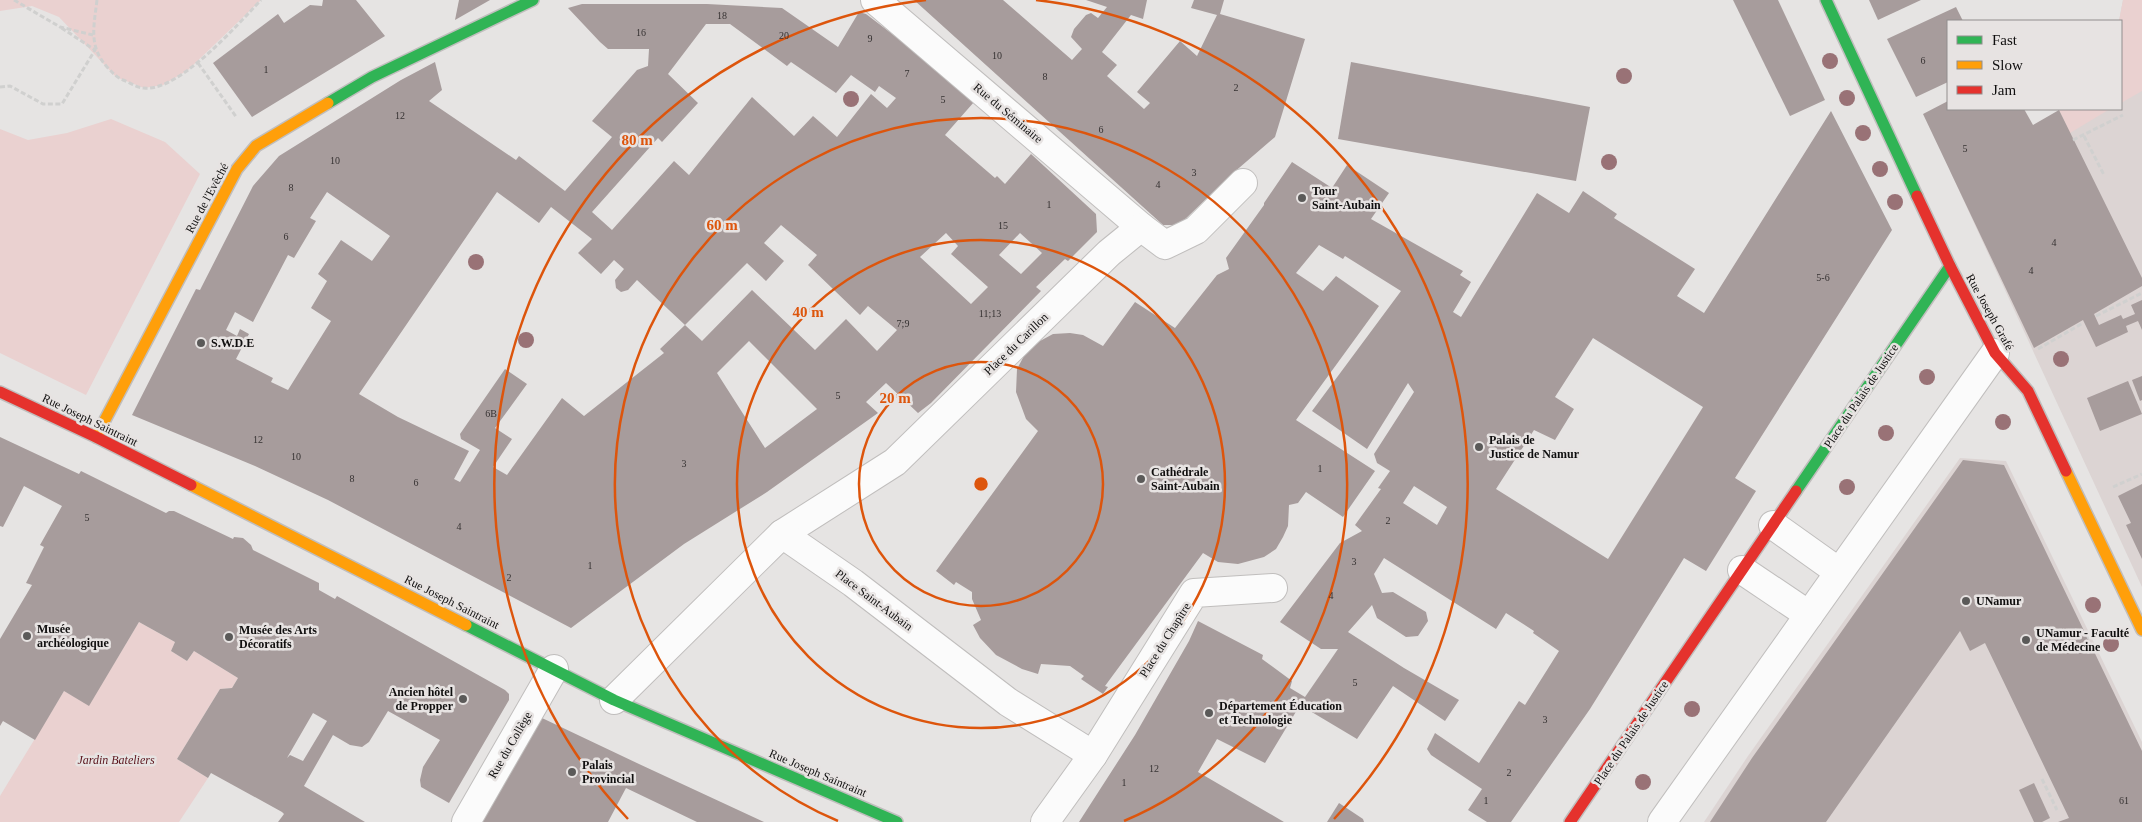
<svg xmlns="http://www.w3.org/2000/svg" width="2142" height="822" font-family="Georgia,serif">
<rect width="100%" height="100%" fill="#e6e4e3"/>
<!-- built -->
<g fill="#dcd4d3">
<path d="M 2123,0 L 2142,0 L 2142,587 L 1950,171 L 2063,109 L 2121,109 L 2121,21 L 2119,21 Z"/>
<path d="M 1960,458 L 2006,461 L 2142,742 L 2142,822 L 1704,822 L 1748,756 Z"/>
</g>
<!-- green -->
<g fill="#ead1d0">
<path d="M 0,0 L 261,0 L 188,70 L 163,85 L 144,88 L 116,77 L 59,17 L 32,6 L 0,11 Z"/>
<path d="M 2123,0 L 2142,0 L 2142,91 L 2121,103 L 2121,21 L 2119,21 Z"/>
<path d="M 2062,109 L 2110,109 L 2070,133 L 2059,110 Z"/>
<path d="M 111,119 L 165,142 L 200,174 L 86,395 L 0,353 L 0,129 L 28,140 L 67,133 Z"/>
<path d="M 139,622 L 175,642 L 171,651 L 187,661 L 194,651 L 238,678 L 232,688 L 220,689 L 177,759 L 208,778 L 179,822 L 0,822 L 0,796 L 64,691 L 89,705 Z"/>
</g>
<!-- building -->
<g fill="#a79c9c" fill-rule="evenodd">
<path d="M 323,0 L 356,0 L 385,36 L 252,117 L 213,63 L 278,14 L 284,23 L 310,5 L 322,6 Z"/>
<path d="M 459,0 L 490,0 L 455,20 Z"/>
<path d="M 914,0 L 1003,0 L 1072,60 L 1082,49 L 1071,37 L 1074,29 L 1086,15 L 1091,13 L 1098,18 L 1107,7 L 1086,0 L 1147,0 L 1143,19 L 1131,15 L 1102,52 L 1117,65 L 1107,76 L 1144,109 L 1150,103 L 1137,92 L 1180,41 L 1197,56 L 1217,15 L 1191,8 L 1194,0 L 1224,0 L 1220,14 L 1305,39 L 1275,137 L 1232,174 L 1179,225 L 1163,225 Z"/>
<path d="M 1733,0 L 1778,0 L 1825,100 L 1790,116 Z"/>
<path d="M 1869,0 L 1921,0 L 1878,20 Z"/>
<path d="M 582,4 L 707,4 L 782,8 L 838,47 L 859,12 L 866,14 L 933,65 L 974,102 L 945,135 L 995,178 L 997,176 L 1005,184 L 1031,154 L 1096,214 L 1097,232 L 1068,261 L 1065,259 L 1036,287 L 1041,291 L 931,403 L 918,413 L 886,383 L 866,402 L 878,413 L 767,492 L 684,544 L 571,628 L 328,500 L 255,466 L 132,415 L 196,289 L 200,290 L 253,186 L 279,156 L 401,80 L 435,62 L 442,90 L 429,101 L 516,160 L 519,156 L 565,191 L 612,137 L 592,121 L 637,70 L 648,66 L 649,49 L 608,49 L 600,42 L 568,8 ZM 706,24 L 730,24 L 787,66 L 791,62 L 836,93 L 851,75 L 875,92 L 879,86 L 896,98 L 887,108 L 871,94 L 837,137 L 813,116 L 794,136 L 752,97 L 689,175 L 674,161 L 612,230 L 592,212 L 658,138 L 662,142 L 698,103 L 668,74 ZM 327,192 L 390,236 L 372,261 L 341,240 L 318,274 L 327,281 L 311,308 L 331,321 L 288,390 L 271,382 L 273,378 L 236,359 L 249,334 L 240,329 L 237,336 L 226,330 L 235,312 L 253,322 L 288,255 L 294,258 L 316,221 L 310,218 ZM 497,192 L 539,223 L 551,207 L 592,239 L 578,253 L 601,274 L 614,260 L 624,269 L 615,280 L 616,288 L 621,292 L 628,290 L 637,280 L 685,325 L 747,263 L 766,281 L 784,261 L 764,243 L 781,225 L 817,255 L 808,265 L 860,315 L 868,306 L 897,330 L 877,351 L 846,319 L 815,350 L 752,290 L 702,341 L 685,325 L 660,349 L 664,353 L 584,416 L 562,398 L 507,475 L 493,467 L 512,439 L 495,428 L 527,384 L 505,369 L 460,434 L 461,439 L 480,450 L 460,482 L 454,479 L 469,451 L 398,417 L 359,394 ZM 946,233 L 958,246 L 951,254 L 988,287 L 971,304 L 920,257 ZM 1020,233 L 1042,253 L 1021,274 L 999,255 ZM 749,341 L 817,409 L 765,448 L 717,373 Z"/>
<path d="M 1956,7 L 1963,21 L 1948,21 L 1948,82 L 1916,97 L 1887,39 Z"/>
<path d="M 1351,62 L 1590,107 L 1576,181 L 1338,139 Z"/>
<path d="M 1948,101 L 1948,109 L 2024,109 L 2033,125 L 2059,110 L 2142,278 L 2142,286 L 2094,314 L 2099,325 L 2121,315 L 2123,319 L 2135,314 L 2131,305 L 2142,300 L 2142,330 L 2138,321 L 2126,326 L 2128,332 L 2096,347 L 2083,320 L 2034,348 L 1923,114 Z"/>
<path d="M 1831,111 L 1892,230 L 1735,478 L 1756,491 L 1706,571 L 1684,558 L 1590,709 L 1511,822 L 1487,822 L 1468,810 L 1482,789 L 1431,755 L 1427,749 L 1435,733 L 1479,763 L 1519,701 L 1525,705 L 1559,651 L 1533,633 L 1534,631 L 1506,613 L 1496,629 L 1384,558 L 1374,574 L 1382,593 L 1393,592 L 1426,612 L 1428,621 L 1418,636 L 1406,637 L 1377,618 L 1372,605 L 1348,632 L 1404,668 L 1459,700 L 1445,721 L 1393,686 L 1357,739 L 1300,705 L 1265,763 L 1217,739 L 1198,772 L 1284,822 L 1079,822 L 1135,735 L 1189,641 L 1198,621 L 1263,655 L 1262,659 L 1292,681 L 1290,688 L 1305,697 L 1338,649 L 1321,649 L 1280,622 L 1340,543 L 1362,531 L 1355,525 L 1381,489 L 1378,488 L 1390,471 L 1377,463 L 1374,454 L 1414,392 L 1408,383 L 1367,449 L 1312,411 L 1401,291 L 1345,256 L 1343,259 L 1319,245 L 1296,273 L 1323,291 L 1336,276 L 1379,306 L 1296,420 L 1375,471 L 1343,517 L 1306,492 L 1298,503 L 1289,505 L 1288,526 L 1283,537 L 1276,549 L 1264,557 L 1238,564 L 1218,562 L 1203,553 L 1105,686 L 1108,687 L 1103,694 L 1081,679 L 1084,676 L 1070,666 L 1041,664 L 1038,674 L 1022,669 L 996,655 L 980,638 L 973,625 L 981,620 L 972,599 L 972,592 L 956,582 L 954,585 L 936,571 L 1038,431 L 1026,419 L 1016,392 L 1017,369 L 1025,354 L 1040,341 L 1053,334 L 1070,333 L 1083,335 L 1103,346 L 1135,302 L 1175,328 L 1217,275 L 1229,269 L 1226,258 L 1264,205 L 1264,203 L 1292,162 L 1332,188 L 1347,165 L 1389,193 L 1371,219 L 1463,271 L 1460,275 L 1471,282 L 1453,312 L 1461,317 L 1537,193 L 1569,213 L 1583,191 L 1617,214 L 1614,218 L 1695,269 L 1677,296 L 1704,313 ZM 1593,338 L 1703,407 L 1608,559 L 1496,489 L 1534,430 L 1555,440 L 1574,409 L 1555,397 ZM 1414,486 L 1447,507 L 1437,525 L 1403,503 Z"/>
<path d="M 2142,376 L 2142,400 L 2140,401 L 2132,380 Z"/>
<path d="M 2128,381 L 2142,414 L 2100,431 L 2087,398 Z"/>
<path d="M 0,437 L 79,474 L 81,471 L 166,513 L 169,511 L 174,511 L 233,539 L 234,537 L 243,538 L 251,545 L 253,550 L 319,583 L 319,590 L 335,599 L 337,596 L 505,690 L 509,694 L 509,700 L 449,803 L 421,787 L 420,780 L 423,767 L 440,740 L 388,711 L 369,742 L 362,747 L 350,745 L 333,735 L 304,786 L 365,822 L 278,822 L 284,814 L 282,812 L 211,773 L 208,778 L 177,759 L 220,689 L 232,688 L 238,678 L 194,651 L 187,661 L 171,651 L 175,642 L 139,622 L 89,706 L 64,691 L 35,740 L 3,721 L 0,726 L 0,639 L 32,585 L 26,583 L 44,547 L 40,545 L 62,506 L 24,486 L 3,527 L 0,526 ZM 313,713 L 327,721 L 303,761 L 290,755 L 287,758 Z"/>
<path d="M 1963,460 L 2004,465 L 2142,751 L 2142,822 L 2058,822 L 2069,818 L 1985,643 L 1970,651 L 1960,631 L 1826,822 L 1710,822 L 1752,758 Z"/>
<path d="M 2142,484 L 2142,559 L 2126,525 L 2131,523 L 2118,496 Z"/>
<path d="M 542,718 L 639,764 L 764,822 L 697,822 L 626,788 L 608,822 L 480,822 Z"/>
<path d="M 2034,783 L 2050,818 L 2042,822 L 2034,822 L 2019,790 Z"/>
<path d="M 1339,803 L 1363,819 L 1364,822 L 1327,822 Z"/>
</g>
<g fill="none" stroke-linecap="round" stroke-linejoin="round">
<defs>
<g id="street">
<path d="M 875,0 L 1141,227"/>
<path d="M 1773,525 L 1839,572"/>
<path d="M 782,534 L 895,462 L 1109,253 L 1141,227 L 1165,245 L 1196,230 L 1243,183"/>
<path d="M 1742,570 L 1809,615"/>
<path d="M 614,700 L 782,534 L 853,583 L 1008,702 L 1093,755"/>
<path d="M 466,822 L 554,669"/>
<path d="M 1045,822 L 1093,755 L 1194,593 L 1273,588"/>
<path d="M 1662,822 L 1995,353"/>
</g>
<g id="fast">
<path d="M 1826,0 L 1917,196"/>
<path d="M 328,103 L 372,77 L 533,0"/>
<path d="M 1796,491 L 1950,266"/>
<path d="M 466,625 L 614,700 L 897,822"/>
</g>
<g id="slow">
<path d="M 96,437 L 237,169 L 256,146 L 328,103"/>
<path d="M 2066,471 L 2142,630"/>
<path d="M 191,485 L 466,625"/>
</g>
<g id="jam">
<path d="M 1917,196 L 1950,266 L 1995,353 L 2028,391 L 2066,471"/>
<path d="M 0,392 L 96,437 L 191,485"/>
<path d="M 1570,822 L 1796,491"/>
</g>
</defs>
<!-- street casing -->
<use href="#street" stroke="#c0bebd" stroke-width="30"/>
<!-- fast casing -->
<use href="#fast" stroke="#c0bebd" stroke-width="14"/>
<!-- slow casing -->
<use href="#slow" stroke="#c0bebd" stroke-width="14"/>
<!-- jam casing -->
<use href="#jam" stroke="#c0bebd" stroke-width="14"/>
<!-- path -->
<g stroke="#d0d0cf" stroke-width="3" stroke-dasharray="5 2.5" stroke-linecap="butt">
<path d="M 14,0 L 60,27 L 93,35"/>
<path d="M 97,0 C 94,26 88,47 108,68 C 113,73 116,77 123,80 C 129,82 137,88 144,88 C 179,92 238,24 261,0"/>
<path d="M 198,63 L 237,118"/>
<path d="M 0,87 L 10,86 L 43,104 L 62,104 L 95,50 L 60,27"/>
<path d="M 2084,136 L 2104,175"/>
<path d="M 2073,140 L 2123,115"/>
<path d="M 2096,316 L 2142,293"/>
<path d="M 2038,349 L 2083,323"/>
<path d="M 2113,487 L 2142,474"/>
<path d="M 2087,638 L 2102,630"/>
<path d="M 2042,779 L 2057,810"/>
</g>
<!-- street -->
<use href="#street" stroke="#fbfbfb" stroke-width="28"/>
<!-- fast -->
<use href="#fast" stroke="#30b455" stroke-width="11"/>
<!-- slow -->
<use href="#slow" stroke="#ff9f0a" stroke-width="11"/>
<!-- jam -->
<use href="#jam" stroke="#e5322d" stroke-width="11"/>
</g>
<!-- trees -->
<g fill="#997276">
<circle cx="1830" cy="61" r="8"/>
<circle cx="1624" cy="76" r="8"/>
<circle cx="1847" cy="98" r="8"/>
<circle cx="851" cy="99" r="8"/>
<circle cx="1863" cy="133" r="8"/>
<circle cx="1609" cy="162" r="8"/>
<circle cx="1880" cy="169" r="8"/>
<circle cx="1895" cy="202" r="8"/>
<circle cx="476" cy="262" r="8"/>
<circle cx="526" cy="340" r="8"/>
<circle cx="2061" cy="359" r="8"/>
<circle cx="1927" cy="377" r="8"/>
<circle cx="2003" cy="422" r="8"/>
<circle cx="1886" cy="433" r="8"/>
<circle cx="1847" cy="487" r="8"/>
<circle cx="2093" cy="605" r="8"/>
<circle cx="2111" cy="644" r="8"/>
<circle cx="1692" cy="709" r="8"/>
<circle cx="1643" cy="782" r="8"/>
</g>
<!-- distance rings -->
<g fill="none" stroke="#dd550c" stroke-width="2.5">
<circle cx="981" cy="484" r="122"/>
<circle cx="981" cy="484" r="244"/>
<path d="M838 821A366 366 0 1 1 1124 821"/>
<path d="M628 819A487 487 0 0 1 926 0M1036 0A487 487 0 0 1 1334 819"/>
</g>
<!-- markers -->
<g fill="#5b5a59" stroke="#e7e3e2" stroke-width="2">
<circle cx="1302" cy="198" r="5"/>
<circle cx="201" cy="343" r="5"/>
<circle cx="1479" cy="447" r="5"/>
<circle cx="1141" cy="479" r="5"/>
<circle cx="1966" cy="601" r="5"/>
<circle cx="27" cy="636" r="5"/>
<circle cx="229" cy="637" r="5"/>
<circle cx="2026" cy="640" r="5"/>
<circle cx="463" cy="699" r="5"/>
<circle cx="1209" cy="713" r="5"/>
<circle cx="572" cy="772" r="5"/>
</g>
<g text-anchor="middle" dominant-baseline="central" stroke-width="5" stroke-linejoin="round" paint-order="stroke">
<!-- number labels -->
<g font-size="10" fill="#363232">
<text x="722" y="15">18</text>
<text x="641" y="32">16</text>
<text x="784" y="35">20</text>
<text x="870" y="38">9</text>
<text x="997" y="55">10</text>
<text x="1923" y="60">6</text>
<text x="266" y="69">1</text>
<text x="907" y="73">7</text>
<text x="1045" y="76">8</text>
<text x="1236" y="87">2</text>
<text x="943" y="99">5</text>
<text x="400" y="115">12</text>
<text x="1101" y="129">6</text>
<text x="1965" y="148">5</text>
<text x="335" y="160">10</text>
<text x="1194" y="172">3</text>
<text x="1158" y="184">4</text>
<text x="291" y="187">8</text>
<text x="1049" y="204">1</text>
<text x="1003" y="225">15</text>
<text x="286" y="236">6</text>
<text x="2054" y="242">4</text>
<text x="2031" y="270">4</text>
<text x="1823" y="277">5-6</text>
<text x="990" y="313">11;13</text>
<text x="903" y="323">7;9</text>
<text x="838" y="395">5</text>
<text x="491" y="413">6B</text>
<text x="258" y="439">12</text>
<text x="296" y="456">10</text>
<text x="684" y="463">3</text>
<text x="1320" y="468">1</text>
<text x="352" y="478">8</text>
<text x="416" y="482">6</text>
<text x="87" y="517">5</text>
<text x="1388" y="520">2</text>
<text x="459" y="526">4</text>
<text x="1354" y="561">3</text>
<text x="590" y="565">1</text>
<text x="509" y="577">2</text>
<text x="1331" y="595">4</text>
<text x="1355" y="682">5</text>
<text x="1545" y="719">3</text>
<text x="1154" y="768">12</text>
<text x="1509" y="772">2</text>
<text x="1124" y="782">1</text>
<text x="1486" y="800">1</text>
<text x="2124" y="800">61</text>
</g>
<!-- street labels -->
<g font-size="12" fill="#100f0f" stroke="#e7e3e2">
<text transform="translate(1008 113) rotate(40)">Rue du Séminaire</text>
<text transform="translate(207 198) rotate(-62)">Rue de l'Evêché</text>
<text transform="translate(1990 312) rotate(61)">Rue Joseph Grafé</text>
<text transform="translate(1016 344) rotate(-44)">Place du Carillon</text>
<text transform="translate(1861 396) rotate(-56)">Place du Palais de Justice</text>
<text transform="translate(90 420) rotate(26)">Rue Joseph Saintraint</text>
<text transform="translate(874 600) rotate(37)">Place Saint-Aubain</text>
<text transform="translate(452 602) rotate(27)">Rue Joseph Saintraint</text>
<text transform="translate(1165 640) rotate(-58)">Place du Chapître</text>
<text transform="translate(1631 733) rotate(-56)">Place du Palais de Justice</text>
<text transform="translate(510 745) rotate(-60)">Rue du Collège</text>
<text transform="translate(818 773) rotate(23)">Rue Joseph Saintraint</text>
</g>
<!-- poi labels -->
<g font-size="12" font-weight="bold" fill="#100f0f" stroke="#e7e3e2" text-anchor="start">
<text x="1312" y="191">Tour<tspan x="1312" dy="14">Saint-Aubain</tspan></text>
<text x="211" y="343">S.W.D.E</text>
<text x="1489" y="440">Palais de<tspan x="1489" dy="14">Justice de Namur</tspan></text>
<text x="1151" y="472">Cathédrale<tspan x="1151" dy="14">Saint-Aubain</tspan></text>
<text x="1976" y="601">UNamur</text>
<text x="37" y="629">Musée<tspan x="37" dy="14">archéologique</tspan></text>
<text x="239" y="630">Musée des Arts<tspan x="239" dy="14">Décoratifs</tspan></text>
<text x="2036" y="633">UNamur - Faculté<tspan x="2036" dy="14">de Médecine</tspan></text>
<text x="453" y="692" text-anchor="end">Ancien hôtel<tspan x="453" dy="14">de Propper</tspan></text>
<text x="1219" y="706">Département Éducation<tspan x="1219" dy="14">et Technologie</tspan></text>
<text x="582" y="765">Palais<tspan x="582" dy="14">Provincial</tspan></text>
</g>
<!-- park labels -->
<g font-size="12" font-style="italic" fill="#5a141c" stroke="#e7e3e2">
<text x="116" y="760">Jardin Bateliers</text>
</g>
</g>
<circle cx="981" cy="484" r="8" fill="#dd550c" stroke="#e7e3e2" stroke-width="2.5"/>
<g font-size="15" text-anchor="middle" font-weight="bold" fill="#dd550c" stroke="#e7e3e2" stroke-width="5" stroke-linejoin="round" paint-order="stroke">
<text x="637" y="145">80 m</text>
<text x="722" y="230">60 m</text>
<text x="808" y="317">40 m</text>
<text x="895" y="403">20 m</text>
</g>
<!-- legend -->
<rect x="1947" y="20" width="175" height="90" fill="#e7e3e2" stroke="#918e8e"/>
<rect x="1957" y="36" width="25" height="8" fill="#30b455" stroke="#918e8e"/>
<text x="1992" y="45" font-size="15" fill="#100f0f">Fast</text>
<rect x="1957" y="61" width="25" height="8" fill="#ff9f0a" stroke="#918e8e"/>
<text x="1992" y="70" font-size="15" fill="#100f0f">Slow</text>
<rect x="1957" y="86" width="25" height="8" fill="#e5322d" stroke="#918e8e"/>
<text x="1992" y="95" font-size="15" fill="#100f0f">Jam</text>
</svg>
